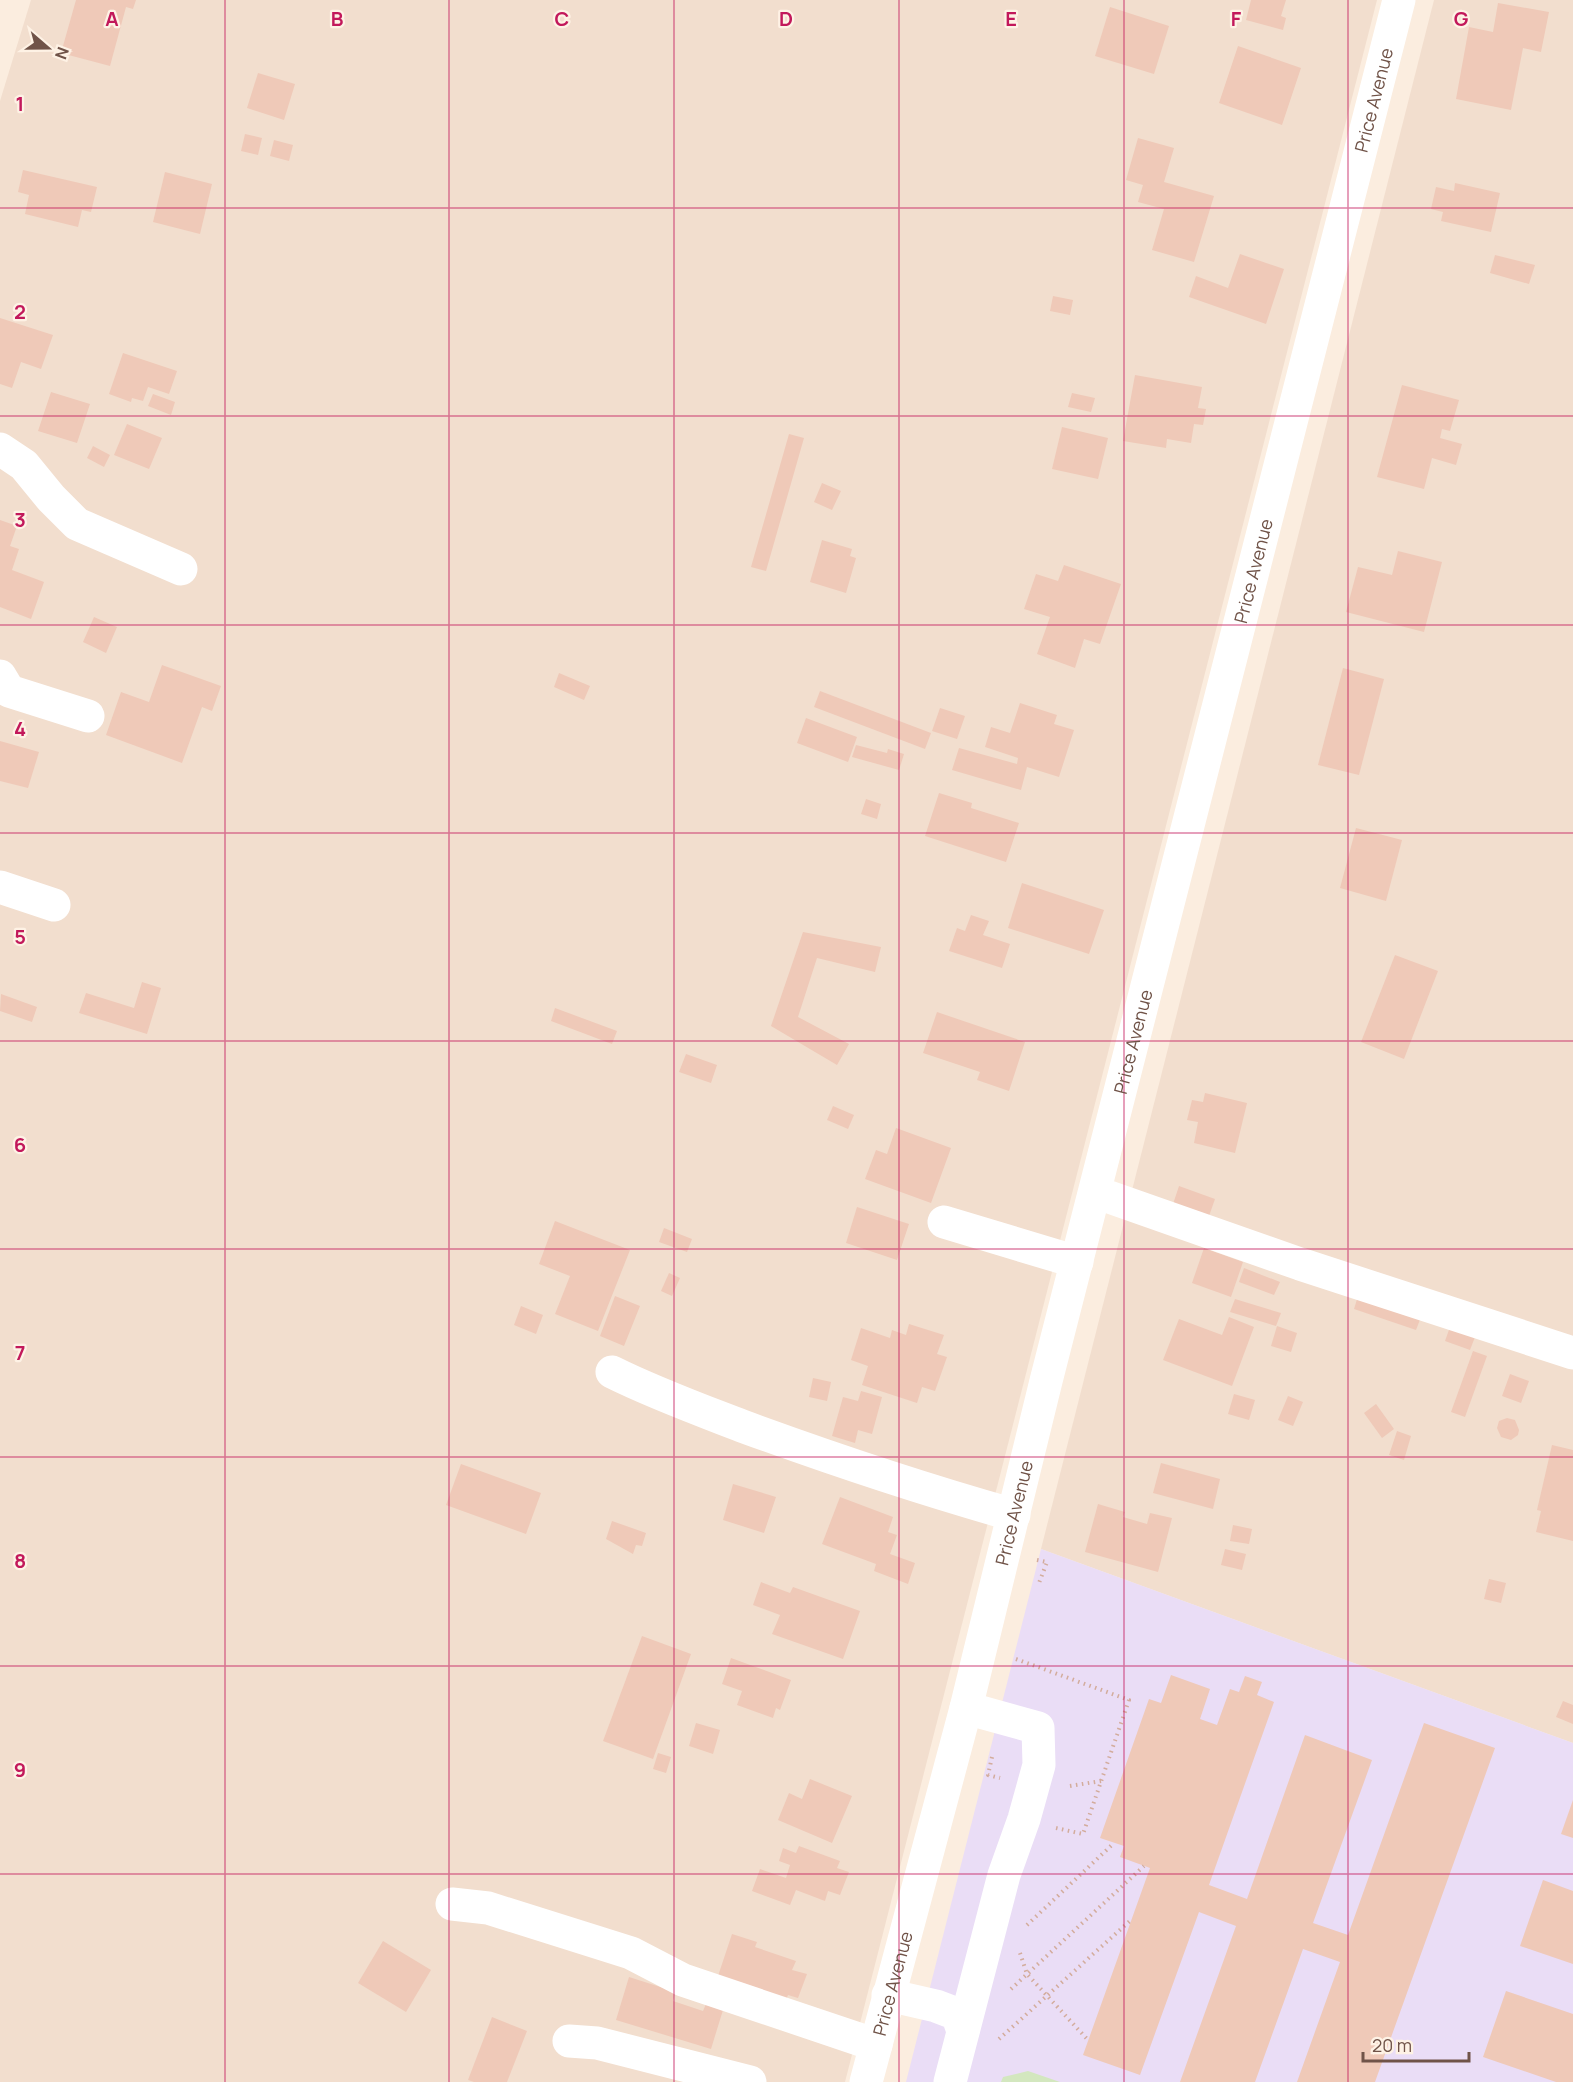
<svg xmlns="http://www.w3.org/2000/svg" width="1573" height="2082" font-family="Manrope,sans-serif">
<rect width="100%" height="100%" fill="#fbeddf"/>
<!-- residential -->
<g fill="#f2dece">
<path d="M 31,0 L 1377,0 L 845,2082 L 0,2082 L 0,101 Z"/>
<path d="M 1434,0 L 1573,0 L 1573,1743 L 1041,1549 Z"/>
</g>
<!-- education -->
<path fill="#eaddf6" d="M 1041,1549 L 1573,1743 L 1573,2082 L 906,2082 Z"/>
<!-- green -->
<path fill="#d3e7bf" d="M 1028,2071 L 1060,2082 L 1001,2082 L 1003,2077 Z"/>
<!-- building -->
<g fill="#efc9b8">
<path d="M 76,0 L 136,0 L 133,9 L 126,7 L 110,66 L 61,53 Z"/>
<path d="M 1251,0 L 1286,0 L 1281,16 L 1286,18 L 1283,30 L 1246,20 Z"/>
<path d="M 1498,3 L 1549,12 L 1541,52 L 1523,48 L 1511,110 L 1456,99 L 1469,27 L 1493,32 Z"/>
<path d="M 1110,7 L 1169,26 L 1154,74 L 1095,56 Z"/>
<path d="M 1238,46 L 1301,68 L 1282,125 L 1219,103 Z"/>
<path d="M 258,73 L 295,84 L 284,120 L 247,108 Z"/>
<path d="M 245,134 L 262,138 L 258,155 L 241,151 Z"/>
<path d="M 1138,138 L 1174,148 L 1164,182 L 1214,196 L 1194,262 L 1152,250 L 1164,209 L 1138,202 L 1143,185 L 1126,180 Z"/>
<path d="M 274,140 L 293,145 L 289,161 L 270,156 Z"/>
<path d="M 23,170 L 97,187 L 91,212 L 82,210 L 78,227 L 25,214 L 29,195 L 18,192 Z"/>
<path d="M 165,172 L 212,184 L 200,234 L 153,222 Z"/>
<path d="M 1455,183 L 1500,193 L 1491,232 L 1441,221 L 1443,212 L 1431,209 L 1436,187 L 1454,191 Z"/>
<path d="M 1240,254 L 1284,269 L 1266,324 L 1189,297 L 1196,276 L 1228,288 Z"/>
<path d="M 1495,255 L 1535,265 L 1529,284 L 1490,273 Z"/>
<path d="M 1053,296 L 1073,300 L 1070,315 L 1050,311 Z"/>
<path d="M 0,318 L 53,335 L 41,369 L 21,362 L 12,388 L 0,384 Z"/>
<path d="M 123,353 L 177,371 L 169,394 L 148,387 L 143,401 L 132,398 L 131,402 L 109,394 Z"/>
<path d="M 1135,375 L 1202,387 L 1198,408 L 1206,409 L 1203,425 L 1194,424 L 1191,443 L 1167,439 L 1166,448 L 1123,441 Z"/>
<path d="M 1402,385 L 1459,400 L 1450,431 L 1442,429 L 1440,438 L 1462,444 L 1456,465 L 1432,458 L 1424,489 L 1377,477 Z"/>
<path d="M 51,392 L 90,404 L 77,443 L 38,431 Z"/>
<path d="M 1072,393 L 1095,398 L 1091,412 L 1068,407 Z"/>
<path d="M 153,394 L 175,402 L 171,415 L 148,406 Z"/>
<path d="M 127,424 L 162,438 L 149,469 L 114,455 Z"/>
<path d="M 1062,427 L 1108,438 L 1098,479 L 1052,469 Z"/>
<path d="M 789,434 L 804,438 L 766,571 L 751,567 Z"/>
<path d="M 93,446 L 110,455 L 104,467 L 87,458 Z"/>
<path d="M 822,483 L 841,491 L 832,510 L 814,502 Z"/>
<path d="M 0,520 L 17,526 L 10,546 L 19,549 L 12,570 L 44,582 L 31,619 L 0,607 Z"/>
<path d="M 822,540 L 852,549 L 850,556 L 856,558 L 846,593 L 810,582 Z"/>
<path d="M 1398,551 L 1442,562 L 1424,632 L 1346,612 L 1358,567 L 1392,575 Z"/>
<path d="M 1064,565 L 1121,584 L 1100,644 L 1084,639 L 1075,668 L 1037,654 L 1050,617 L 1024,609 L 1036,574 L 1058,581 Z"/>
<path d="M 94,617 L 117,627 L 106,653 L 83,642 Z"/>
<path d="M 162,665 L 221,686 L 212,711 L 202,707 L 182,763 L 106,735 L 121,692 L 149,702 Z"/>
<path d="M 1343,668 L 1384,679 L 1359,775 L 1318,765 Z"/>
<path d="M 559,673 L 590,686 L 584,700 L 554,687 Z"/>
<path d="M 820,691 L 931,733 L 925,749 L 814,707 Z"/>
<path d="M 1020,703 L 1057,715 L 1054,724 L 1074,730 L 1059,777 L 1027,767 L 1021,790 L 952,770 L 959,748 L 1017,764 L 1018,758 L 985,747 L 991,727 L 1010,733 Z"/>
<path d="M 940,708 L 965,716 L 957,739 L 932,731 Z"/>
<path d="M 806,718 L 857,737 L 848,762 L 797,743 Z"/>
<path d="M 0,741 L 39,752 L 28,788 L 0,781 Z"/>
<path d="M 856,745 L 887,753 L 888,749 L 904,754 L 899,770 L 852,757 Z"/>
<path d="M 939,793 L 972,803 L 971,808 L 1019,823 L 1006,862 L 925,836 Z"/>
<path d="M 866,799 L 881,804 L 877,819 L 861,814 Z"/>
<path d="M 1356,828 L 1402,840 L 1386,901 L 1340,888 Z"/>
<path d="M 1022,883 L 1104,910 L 1089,954 L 1008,928 Z"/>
<path d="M 971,915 L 989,921 L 983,935 L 1010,944 L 1002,968 L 949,951 L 957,928 L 965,931 Z"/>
<path d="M 803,932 L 881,947 L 875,972 L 817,958 L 798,1017 L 849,1044 L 837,1065 L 771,1026 Z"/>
<path d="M 1395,955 L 1438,971 L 1404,1059 L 1361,1042 Z"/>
<path d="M 142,982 L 161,988 L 147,1034 L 79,1013 L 86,993 L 134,1008 Z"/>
<path d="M 1,994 L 37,1007 L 32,1022 L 0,1011 Z"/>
<path d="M 555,1008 L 617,1031 L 612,1044 L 551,1021 Z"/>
<path d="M 937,1012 L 1025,1042 L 1009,1091 L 977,1080 L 980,1072 L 923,1053 Z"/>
<path d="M 686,1054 L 717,1065 L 711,1083 L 679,1072 Z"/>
<path d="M 1205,1093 L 1247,1103 L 1235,1153 L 1194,1143 L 1198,1122 L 1187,1120 L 1192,1100 L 1203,1102 Z"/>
<path d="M 833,1106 L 854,1115 L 848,1129 L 827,1120 Z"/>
<path d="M 896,1128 L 951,1148 L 931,1203 L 865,1179 L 876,1150 L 887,1154 Z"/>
<path d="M 1179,1186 L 1215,1199 L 1209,1216 L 1173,1204 Z"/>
<path d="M 857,1207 L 909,1224 L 897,1260 L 846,1243 Z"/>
<path d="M 555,1221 L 630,1250 L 598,1331 L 555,1314 L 570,1276 L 539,1264 Z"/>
<path d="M 664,1228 L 692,1239 L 687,1252 L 659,1242 Z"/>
<path d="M 1204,1248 L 1243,1262 L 1231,1297 L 1192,1283 Z"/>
<path d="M 1244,1268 L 1280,1282 L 1274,1295 L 1239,1282 Z"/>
<path d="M 669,1273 L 680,1278 L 672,1296 L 661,1291 Z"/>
<path d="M 615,1296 L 640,1306 L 624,1346 L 600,1336 Z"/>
<path d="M 1358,1296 L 1421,1317 L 1416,1330 L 1354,1309 Z"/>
<path d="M 1235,1299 L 1281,1313 L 1276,1326 L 1230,1312 Z"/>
<path d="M 521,1306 L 543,1315 L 536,1334 L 514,1325 Z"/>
<path d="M 1229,1317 L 1254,1327 L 1232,1386 L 1163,1360 L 1179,1319 L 1222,1335 Z"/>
<path d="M 909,1324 L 944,1335 L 937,1354 L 947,1357 L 935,1391 L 922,1387 L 917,1403 L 862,1385 L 868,1366 L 851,1360 L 861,1328 L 890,1338 L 892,1330 L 906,1335 Z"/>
<path d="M 1277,1326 L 1297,1333 L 1291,1352 L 1271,1346 Z"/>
<path d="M 1450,1327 L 1475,1337 L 1470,1350 L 1445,1341 Z"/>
<path d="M 1473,1351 L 1487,1356 L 1465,1417 L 1451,1412 Z"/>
<path d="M 1510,1374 L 1529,1381 L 1521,1403 L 1502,1396 Z"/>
<path d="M 813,1378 L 831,1382 L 827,1401 L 809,1397 Z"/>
<path d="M 861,1391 L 882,1397 L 872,1434 L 858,1430 L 855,1443 L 832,1436 L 843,1397 L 858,1401 Z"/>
<path d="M 1234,1394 L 1255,1400 L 1249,1420 L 1228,1414 Z"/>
<path d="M 1288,1396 L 1303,1402 L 1293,1426 L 1278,1420 Z"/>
<path d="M 1376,1404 L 1394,1429 L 1382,1438 L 1364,1413 Z"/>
<path d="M 1507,1418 L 1515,1420 L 1519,1430 L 1518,1435 L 1511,1440 L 1501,1437 L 1497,1428 L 1499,1421 Z"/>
<path d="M 1397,1431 L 1411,1436 L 1404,1460 L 1389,1455 Z"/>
<path d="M 1552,1445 L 1573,1450 L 1573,1541 L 1536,1532 L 1541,1511 L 1537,1510 Z"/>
<path d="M 1161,1463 L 1220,1479 L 1213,1509 L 1153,1493 Z"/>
<path d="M 461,1464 L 541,1493 L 526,1534 L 446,1505 Z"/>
<path d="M 733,1484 L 776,1497 L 764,1533 L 723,1520 Z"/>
<path d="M 840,1497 L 893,1517 L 888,1532 L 897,1535 L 890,1554 L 915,1563 L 908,1584 L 874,1571 L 876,1564 L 822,1544 Z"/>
<path d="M 1098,1504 L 1125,1512 L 1123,1517 L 1147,1524 L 1150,1513 L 1172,1518 L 1158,1572 L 1085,1552 Z"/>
<path d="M 612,1521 L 646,1533 L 642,1546 L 636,1545 L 633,1554 L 606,1539 Z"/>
<path d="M 1233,1525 L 1252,1529 L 1249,1544 L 1230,1541 Z"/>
<path d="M 1225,1549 L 1246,1554 L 1242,1570 L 1221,1565 Z"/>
<path d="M 1489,1579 L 1506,1583 L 1501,1603 L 1484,1599 Z"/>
<path d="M 761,1582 L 790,1593 L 793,1587 L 860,1611 L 843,1659 L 772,1634 L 780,1615 L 753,1605 Z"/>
<path d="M 642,1636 L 691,1654 L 653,1759 L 603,1741 Z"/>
<path d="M 731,1658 L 791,1680 L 780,1710 L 776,1708 L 773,1718 L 737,1705 L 742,1691 L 722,1684 Z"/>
<path d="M 1171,1675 L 1210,1689 L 1200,1719 L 1217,1725 L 1230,1689 L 1239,1692 L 1245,1676 L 1262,1682 L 1257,1695 L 1274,1702 L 1209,1885 L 1247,1899 L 1305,1735 L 1372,1760 L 1313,1923 L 1348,1935 L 1424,1723 L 1495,1748 L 1375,2082 L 1297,2082 L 1340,1962 L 1303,1949 L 1255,2082 L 1180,2082 L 1236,1926 L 1199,1912 L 1140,2075 L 1083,2055 L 1150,1868 L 1120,1857 L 1124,1846 L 1100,1838 L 1149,1699 L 1161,1703 Z"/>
<path d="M 1563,1701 L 1573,1705 L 1573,1724 L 1556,1717 Z"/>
<path d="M 696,1723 L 720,1730 L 713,1754 L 689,1746 Z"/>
<path d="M 658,1753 L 671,1757 L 666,1773 L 653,1769 Z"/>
<path d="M 810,1779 L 852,1796 L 832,1843 L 778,1820 L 789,1793 L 802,1799 Z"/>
<path d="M 1573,1800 L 1573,1838 L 1561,1834 Z"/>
<path d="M 799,1846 L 840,1861 L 837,1868 L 849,1872 L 840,1895 L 828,1891 L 825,1901 L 796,1890 L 790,1905 L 752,1891 L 760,1869 L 786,1878 L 790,1865 L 779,1861 L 783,1848 L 796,1853 Z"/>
<path d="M 1543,1880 L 1573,1891 L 1573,1964 L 1520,1946 Z"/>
<path d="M 732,1934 L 757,1942 L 755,1947 L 796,1961 L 792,1970 L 807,1974 L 798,1998 L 788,1995 L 784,2006 L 716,1982 Z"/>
<path d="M 383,1941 L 431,1970 L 406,2012 L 358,1983 Z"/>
<path d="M 629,1977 L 676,1992 L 673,2001 L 703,2011 L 706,2004 L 723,2010 L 711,2049 L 616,2020 Z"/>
<path d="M 1506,1991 L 1573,2014 L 1573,2082 L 1556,2082 L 1483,2057 Z"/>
<path d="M 492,2017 L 527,2031 L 507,2082 L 474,2082 L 468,2080 Z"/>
</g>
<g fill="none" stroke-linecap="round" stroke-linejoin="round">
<!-- path -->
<g stroke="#d3ac9c" stroke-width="4" stroke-dasharray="1.5 4.5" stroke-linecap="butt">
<path d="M 1037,1560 L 1047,1562 L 1039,1583"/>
<path d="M 1016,1659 L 1129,1700 L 1083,1834 L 1056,1828"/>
<path d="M 992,1757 L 988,1775 L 1000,1778"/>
<path d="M 1070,1786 L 1101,1781"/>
<path d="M 1027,1925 L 1114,1843"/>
<path d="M 1020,1953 L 1027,1974 L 1088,2040"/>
<path d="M 1011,1989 L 1144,1866"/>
<path d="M 999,2039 L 1132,1919"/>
</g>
<!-- minor -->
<g stroke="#fff" stroke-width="33">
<path d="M 0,449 L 24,465 L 51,498 L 77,524 L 181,569"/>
<path d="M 0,676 L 9,691 L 88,716"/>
<path d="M 0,887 L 54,905"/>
<path d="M 1095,1192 L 1300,1264 L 1573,1353"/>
<path d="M 944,1222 L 1077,1262"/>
<path d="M 612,1372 C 654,1393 698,1409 742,1426 C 832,1459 922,1489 1014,1515"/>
<path d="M 452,1904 L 488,1908 L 631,1953 L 683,1980 L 876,2045"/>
<path d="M 888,1995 L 936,2006 L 957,2014 L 963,2031"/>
<path d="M 569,2041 L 597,2043 L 750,2082"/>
<path id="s1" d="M 866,2082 L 966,1708 L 1046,1381 L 1399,0"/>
<path d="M 950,2082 L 1004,1875 L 1024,1819 L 1039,1765 L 1038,1728 L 966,1708"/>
</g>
</g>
<!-- grid -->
<path fill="none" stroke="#c2185b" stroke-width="1.5" stroke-opacity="0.55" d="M 225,0 L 225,2082M 449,0 L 449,2082M 674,0 L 674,2082M 899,0 L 899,2082M 1124,0 L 1124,2082M 1348,0 L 1348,2082M 0,208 L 1573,208M 0,416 L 1573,416M 0,625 L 1573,625M 0,833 L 1573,833M 0,1041 L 1573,1041M 0,1249 L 1573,1249M 0,1457 L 1573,1457M 0,1666 L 1573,1666M 0,1874 L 1573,1874"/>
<g text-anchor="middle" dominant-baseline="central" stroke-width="4.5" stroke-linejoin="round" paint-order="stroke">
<!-- street labels -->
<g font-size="18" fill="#705348" stroke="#fef2e5">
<text stroke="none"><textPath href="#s1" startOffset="2046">Price Avenue</textPath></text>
<text stroke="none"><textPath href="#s1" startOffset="1560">Price Avenue</textPath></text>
<text stroke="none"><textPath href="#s1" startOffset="1074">Price Avenue</textPath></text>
<text stroke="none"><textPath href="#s1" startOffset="588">Price Avenue</textPath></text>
<text stroke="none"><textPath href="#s1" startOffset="102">Price Avenue</textPath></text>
</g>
</g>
<g font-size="20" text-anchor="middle" font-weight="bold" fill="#c2185b" stroke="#fef2e5" stroke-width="4.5" stroke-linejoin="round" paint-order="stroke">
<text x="112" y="26">A</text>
<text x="337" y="26">B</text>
<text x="562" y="26">C</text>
<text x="786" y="26">D</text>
<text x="1011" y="26">E</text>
<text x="1236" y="26">F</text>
<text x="1461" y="26">G</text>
<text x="20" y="111">1</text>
<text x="20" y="319">2</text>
<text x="20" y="527">3</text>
<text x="20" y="736">4</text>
<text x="20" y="944">5</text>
<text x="20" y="1152">6</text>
<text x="20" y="1360">7</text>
<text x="20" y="1568">8</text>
<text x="20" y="1777">9</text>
</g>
<!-- north arrow -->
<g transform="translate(48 48) rotate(110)" stroke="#fef2e5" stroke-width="4.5" paint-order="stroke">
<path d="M0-4.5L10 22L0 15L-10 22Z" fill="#705348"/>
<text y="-9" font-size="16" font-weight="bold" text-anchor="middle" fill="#705348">N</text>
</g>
<!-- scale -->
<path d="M1363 2052v9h106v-9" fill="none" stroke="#705348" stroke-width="3"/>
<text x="1372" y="2052" font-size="18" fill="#705348" stroke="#fef2e5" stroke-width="4.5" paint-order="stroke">20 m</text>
</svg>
